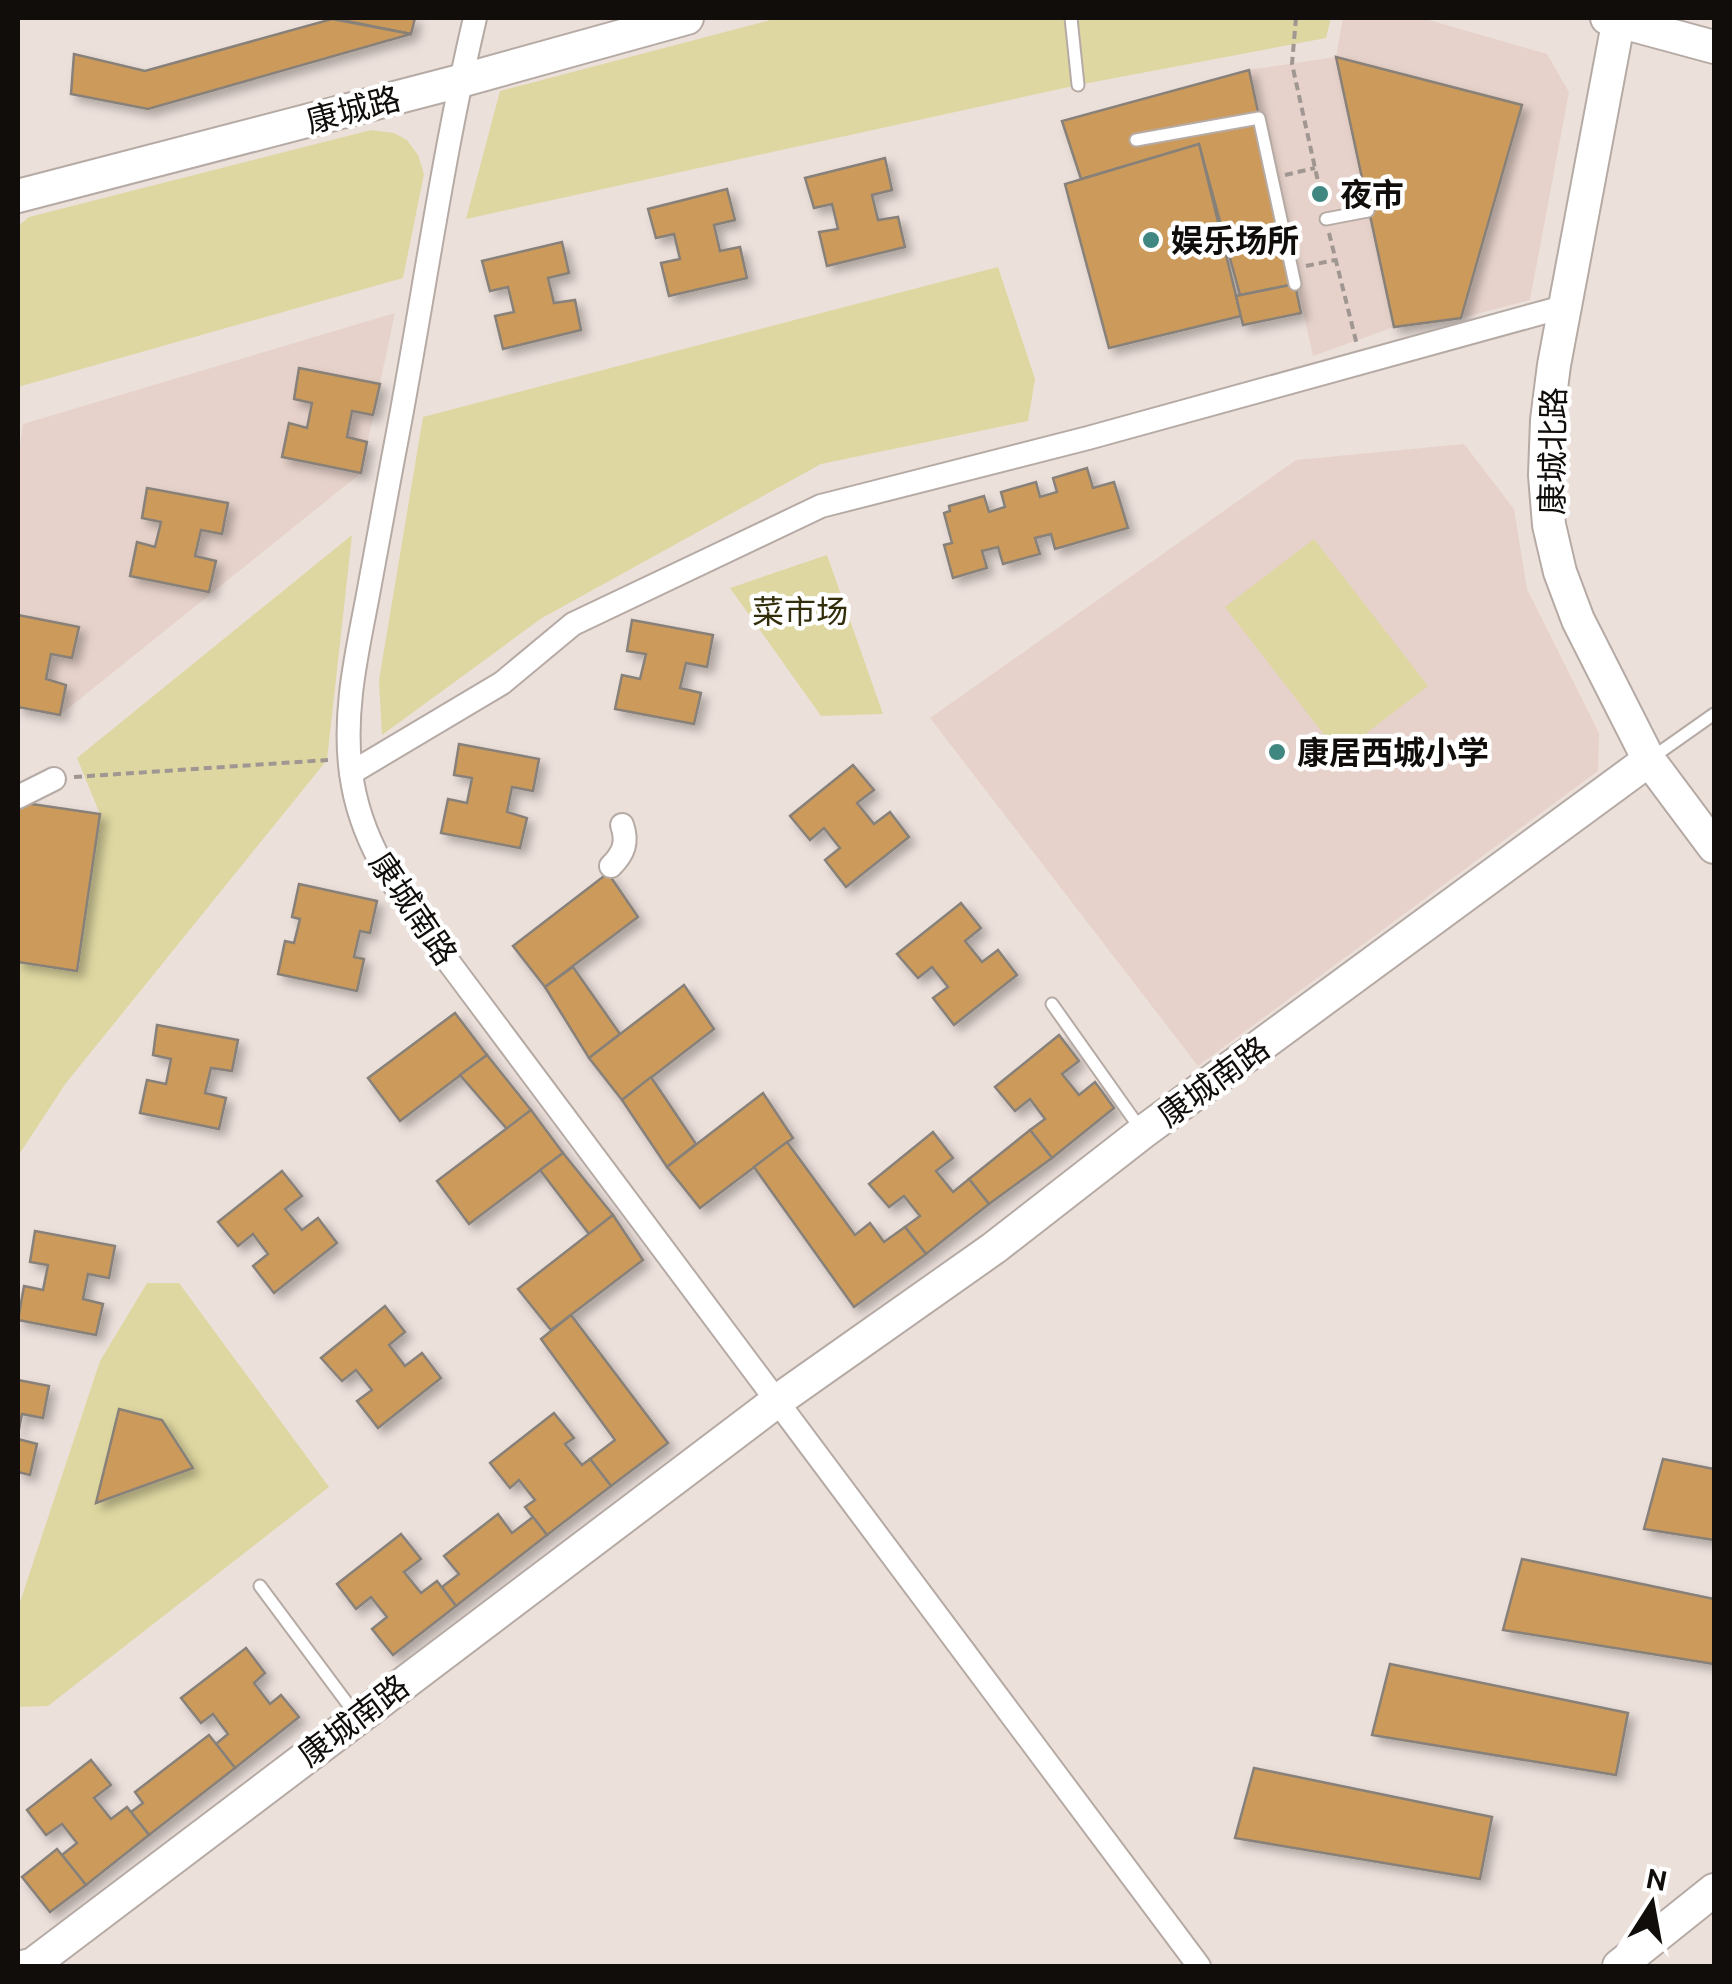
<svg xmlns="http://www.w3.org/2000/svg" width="1732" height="1984" font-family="Ubuntu,'Noto Sans SC',sans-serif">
<defs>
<filter id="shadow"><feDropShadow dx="6" dy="6" stdDeviation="5" flood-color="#0004"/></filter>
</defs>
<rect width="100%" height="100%" fill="#ece0db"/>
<!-- built -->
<g fill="#e6d2ca">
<path d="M 1343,18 L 1422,18 L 1547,54 L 1569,92 L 1530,300 L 1461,318 L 1521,105 L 1337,58 L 1394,327 L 1313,356 L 1249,70 L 1336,57 Z"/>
<path d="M 395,313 L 361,473 L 60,715 L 18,707 L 18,458 L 23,424 Z"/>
<path d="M 1464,444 L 1514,509 L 1527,589 L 1599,733 L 1598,771 L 1198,1066 L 930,718 L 1296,460 Z"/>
</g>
<!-- green -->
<g fill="#ded7a1">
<path d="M 778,18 L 1331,18 L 1326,38 L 1078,85 L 466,219 L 500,91 Z"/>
<path d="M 371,130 L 394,133 L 407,140 L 418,155 L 424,174 L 403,278 L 18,387 L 18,226 L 29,217 Z"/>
<path d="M 998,267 L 1035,379 L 1028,421 L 821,464 L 542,618 L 382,735 L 379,680 L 423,417 Z"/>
<path d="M 352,535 L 327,760 L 66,1083 L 18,1156 L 18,962 L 77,970 L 100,814 L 77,758 Z"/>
<path d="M 1314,539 L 1428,686 L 1339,754 L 1225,607 Z"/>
<path d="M 827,555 L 883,714 L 821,716 L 730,588 Z"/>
<path d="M 147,1283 L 179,1283 L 329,1487 L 48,1706 L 18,1707 L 18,1608 L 100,1361 Z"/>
</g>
<!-- building -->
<g fill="#cc9b5c" stroke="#888179" stroke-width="2.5" filter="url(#shadow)">
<path d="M 332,18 L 415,18 L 411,34 Z"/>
<path d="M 332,19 L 411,34 L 148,109 L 71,94 L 74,54 L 145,71 Z"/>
<path d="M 1336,57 L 1522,105 L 1461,318 L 1394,327 Z"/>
<path d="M 1249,70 L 1295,284 L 1240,295 L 1199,144 L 1081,179 L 1062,121 Z"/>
<path d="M 1199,144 L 1241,316 L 1109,348 L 1065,184 Z"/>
<path d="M 885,158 L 892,190 L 872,195 L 878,220 L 898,217 L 905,247 L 827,266 L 819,232 L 838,229 L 832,204 L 814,208 L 805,178 Z"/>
<path d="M 727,189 L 735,220 L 714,225 L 720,251 L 740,247 L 747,278 L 669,296 L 661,263 L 680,259 L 674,234 L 656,238 L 648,209 Z"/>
<path d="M 562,242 L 569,273 L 548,278 L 554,303 L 575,300 L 581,330 L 503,349 L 495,316 L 514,312 L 508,287 L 490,291 L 482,261 Z"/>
<path d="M 1295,284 L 1301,313 L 1243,325 L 1236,296 Z"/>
<path d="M 299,368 L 380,384 L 373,415 L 352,411 L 347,437 L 367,442 L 361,473 L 282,457 L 289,423 L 307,428 L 312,403 L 294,399 Z"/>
<path d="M 1087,468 L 1093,488 L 1114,482 L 1128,528 L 1055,549 L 1051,534 L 1035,538 L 1040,554 L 1003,564 L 998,547 L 982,551 L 987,568 L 953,578 L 944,545 L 952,543 L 944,513 L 950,511 L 949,506 L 984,496 L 989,512 L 1005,507 L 1001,492 L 1036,482 L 1040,497 L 1057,492 L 1053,478 Z"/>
<path d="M 147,488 L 228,503 L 222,534 L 201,530 L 195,556 L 216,561 L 209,592 L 130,576 L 137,542 L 155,547 L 161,522 L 142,518 Z"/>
<path d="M 18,615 L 79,627 L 72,658 L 51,654 L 46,679 L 66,685 L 60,715 L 18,707 Z"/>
<path d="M 632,620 L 713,635 L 707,667 L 686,663 L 680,688 L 701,693 L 694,724 L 615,709 L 622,675 L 640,679 L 646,654 L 627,651 Z"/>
<path d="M 459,744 L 539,759 L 533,791 L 512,787 L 507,812 L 527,818 L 520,848 L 441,833 L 448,799 L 467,803 L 472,778 L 454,775 Z"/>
<path d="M 853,765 L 874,790 L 857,803 L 874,824 L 890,812 L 909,837 L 846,887 L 825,860 L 840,848 L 824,828 L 810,840 L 790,816 Z"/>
<path d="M 18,802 L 100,814 L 77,971 L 18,962 Z"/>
<path d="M 608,873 L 638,917 L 545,987 L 513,946 Z"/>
<path d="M 299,884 L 377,901 L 370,933 L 360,931 L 354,957 L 364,959 L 357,991 L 278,974 L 285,941 L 294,943 L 300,919 L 292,917 Z"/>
<path d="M 961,903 L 981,928 L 965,941 L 982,962 L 998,950 L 1017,975 L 954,1025 L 933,998 L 948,987 L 932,967 L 918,978 L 897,954 Z"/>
<path d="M 573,967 L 620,1034 L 589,1058 L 545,987 Z"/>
<path d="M 684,985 L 714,1029 L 622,1100 L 589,1058 Z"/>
<path d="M 455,1013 L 487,1055 L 400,1121 L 368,1078 Z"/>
<path d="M 157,1025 L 238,1040 L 232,1071 L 211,1068 L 205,1093 L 226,1098 L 219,1129 L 140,1113 L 147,1080 L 166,1084 L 171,1059 L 153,1055 Z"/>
<path d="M 1059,1035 L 1079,1061 L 1062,1074 L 1079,1095 L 1095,1082 L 1114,1108 L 1052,1158 L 1030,1130 L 1045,1119 L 1030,1099 L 1015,1111 L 995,1087 Z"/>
<path d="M 487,1055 L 531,1110 L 507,1129 L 460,1075 Z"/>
<path d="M 651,1077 L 696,1144 L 667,1167 L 622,1100 Z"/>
<path d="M 763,1093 L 793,1138 L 700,1208 L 667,1167 Z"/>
<path d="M 531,1110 L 563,1153 L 469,1224 L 437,1181 Z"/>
<path d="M 1030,1130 L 1052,1158 L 989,1204 L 969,1179 Z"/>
<path d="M 933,1132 L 953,1158 L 936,1171 L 953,1192 L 969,1179 L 989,1204 L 926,1254 L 905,1227 L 920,1216 L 904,1196 L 889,1207 L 869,1184 Z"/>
<path d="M 787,1142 L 855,1235 L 870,1223 L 884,1242 L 905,1227 L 926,1254 L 854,1307 L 754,1167 Z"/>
<path d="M 563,1153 L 613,1215 L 589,1234 L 540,1170 Z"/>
<path d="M 282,1171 L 302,1196 L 285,1209 L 302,1230 L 318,1218 L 337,1243 L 274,1293 L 253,1266 L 268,1254 L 253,1234 L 238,1246 L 218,1222 Z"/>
<path d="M 613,1215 L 643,1260 L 551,1330 L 518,1289 Z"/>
<path d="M 35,1231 L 115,1246 L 109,1278 L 88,1274 L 83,1299 L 103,1304 L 96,1335 L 18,1320 L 24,1286 L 43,1290 L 48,1265 L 30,1262 Z"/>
<path d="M 385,1306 L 405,1332 L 389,1345 L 405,1366 L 422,1353 L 441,1378 L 378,1428 L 357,1401 L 372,1390 L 356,1370 L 342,1381 L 321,1358 Z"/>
<path d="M 571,1315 L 668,1443 L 611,1486 L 590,1459 L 615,1440 L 541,1339 Z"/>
<path d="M 18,1380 L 49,1386 L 43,1418 L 22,1414 L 18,1434 Z"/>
<path d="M 119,1409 L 162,1420 L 193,1468 L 96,1503 Z"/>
<path d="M 554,1413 L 574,1438 L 565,1444 L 582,1465 L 590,1459 L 611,1486 L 547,1535 L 525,1507 L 535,1500 L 519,1480 L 510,1488 L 490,1463 Z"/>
<path d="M 18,1439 L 37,1444 L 30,1475 L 18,1472 Z"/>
<path d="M 1663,1459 L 1714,1469 L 1714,1540 L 1644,1529 Z"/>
<path d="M 498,1514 L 512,1533 L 533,1517 L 547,1535 L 456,1606 L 442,1587 L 459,1574 L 444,1556 Z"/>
<path d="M 401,1534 L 421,1559 L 404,1572 L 421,1593 L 437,1581 L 456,1606 L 393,1655 L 372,1629 L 387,1617 L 371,1597 L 356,1609 L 337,1584 Z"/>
<path d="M 1522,1559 L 1714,1599 L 1714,1664 L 1503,1630 Z"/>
<path d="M 246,1648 L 265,1673 L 254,1683 L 270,1704 L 281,1695 L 299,1717 L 235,1768 L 216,1744 L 228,1734 L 213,1714 L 201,1723 L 181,1698 Z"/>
<path d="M 1390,1664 L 1628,1713 L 1616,1775 L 1372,1735 Z"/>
<path d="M 209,1735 L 235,1768 L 149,1835 L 131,1812 L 143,1803 L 135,1792 Z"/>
<path d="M 91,1760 L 111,1785 L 94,1798 L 111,1819 L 127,1807 L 149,1835 L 86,1885 L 62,1855 L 77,1843 L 62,1824 L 46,1835 L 27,1810 Z"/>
<path d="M 1254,1768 L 1492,1817 L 1480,1879 L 1235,1838 Z"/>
<path d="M 57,1849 L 86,1885 L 50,1912 L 22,1877 Z"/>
</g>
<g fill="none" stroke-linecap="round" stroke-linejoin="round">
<defs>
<g id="lane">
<path d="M 1071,18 L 1078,85"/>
<path d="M 1136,140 L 1259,118 L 1295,284"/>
<path d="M 1326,219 L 1368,211"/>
<path d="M 1653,757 L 1714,714"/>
<path d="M 1052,1004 L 1142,1131"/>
<path d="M 260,1586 L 356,1715"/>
</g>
<g id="street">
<path d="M 475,18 C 442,158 423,301 396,443 C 386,495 377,547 367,600 C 356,657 343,714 351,773 C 361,851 407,904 451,965 L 1199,1966"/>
<path d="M 351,773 L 502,683 L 573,624 L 821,506 L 1088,438 L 1563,307"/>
<path d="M 18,797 L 54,779"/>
<path d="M 611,866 C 624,853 628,842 622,825"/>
</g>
<g id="secondary">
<path d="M 1607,18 L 1714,47"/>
<path d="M 1619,18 L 1554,365 L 1547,420 L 1545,475 L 1549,525 L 1560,572 L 1578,620 L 1649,760 L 1714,847"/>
<path d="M 18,196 L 460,81 L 687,18"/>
<path d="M 26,1966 L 32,1965 L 777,1401 L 994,1248 L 1143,1132 L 1649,760"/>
<path d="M 1619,1966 L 1714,1890"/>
</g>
</defs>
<!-- lane casing -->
<use href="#lane" stroke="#b6aaa5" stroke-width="15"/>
<!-- street casing -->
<use href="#street" stroke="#b6aaa5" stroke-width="26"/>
<!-- secondary casing -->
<use href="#secondary" stroke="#b6aaa5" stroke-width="36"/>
<!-- path -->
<g stroke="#a09793" stroke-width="4" stroke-dasharray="8 5" stroke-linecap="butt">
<path d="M 1296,18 L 1292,64 L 1323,204"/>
<path d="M 1285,175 L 1315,168"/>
<path d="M 1382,208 L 1398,204"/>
<path d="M 1329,233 L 1357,345"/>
<path d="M 1306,266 L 1335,260"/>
<path d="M 74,777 L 328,760"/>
</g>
<!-- lane -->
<use href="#lane" stroke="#fff" stroke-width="11"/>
<!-- street -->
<use href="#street" stroke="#fff" stroke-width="22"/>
<!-- secondary -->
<use href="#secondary" stroke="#fff" stroke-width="32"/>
</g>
<!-- markers -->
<g fill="#408781" stroke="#fff" stroke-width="4">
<circle cx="1320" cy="194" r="10"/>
<circle cx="1151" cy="240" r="10"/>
<circle cx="1277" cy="752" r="10"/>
</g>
<g text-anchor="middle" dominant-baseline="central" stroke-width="9" stroke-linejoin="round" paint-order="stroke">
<!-- street labels -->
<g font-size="32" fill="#100d0b" stroke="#fff">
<text transform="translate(353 109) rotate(-15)">康城路</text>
<text transform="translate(1552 451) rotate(-89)">康城北路</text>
<text transform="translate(414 908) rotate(56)">康城南路</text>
<text transform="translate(1213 1081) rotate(-36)">康城南路</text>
<text transform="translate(353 1720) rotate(-37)">康城南路</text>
</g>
<!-- poi labels -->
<g font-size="32" font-weight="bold" fill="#100d0b" stroke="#fff" text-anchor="start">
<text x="1340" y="194">夜市</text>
<text x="1171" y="240">娱乐场所</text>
<text x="1297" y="752">康居西城小学</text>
</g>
<!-- park labels -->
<g font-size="32" fill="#322d0b" stroke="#fff">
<text x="800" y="611">菜市场</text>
</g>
</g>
<!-- border -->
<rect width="1732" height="1984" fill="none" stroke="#100d0b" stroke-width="40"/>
<!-- north arrow -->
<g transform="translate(1652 1904) rotate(11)" stroke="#ffffff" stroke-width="8" paint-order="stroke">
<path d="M0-8L18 38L0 25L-18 38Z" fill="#100d0b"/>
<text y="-15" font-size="28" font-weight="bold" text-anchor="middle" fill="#100d0b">N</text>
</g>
</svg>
